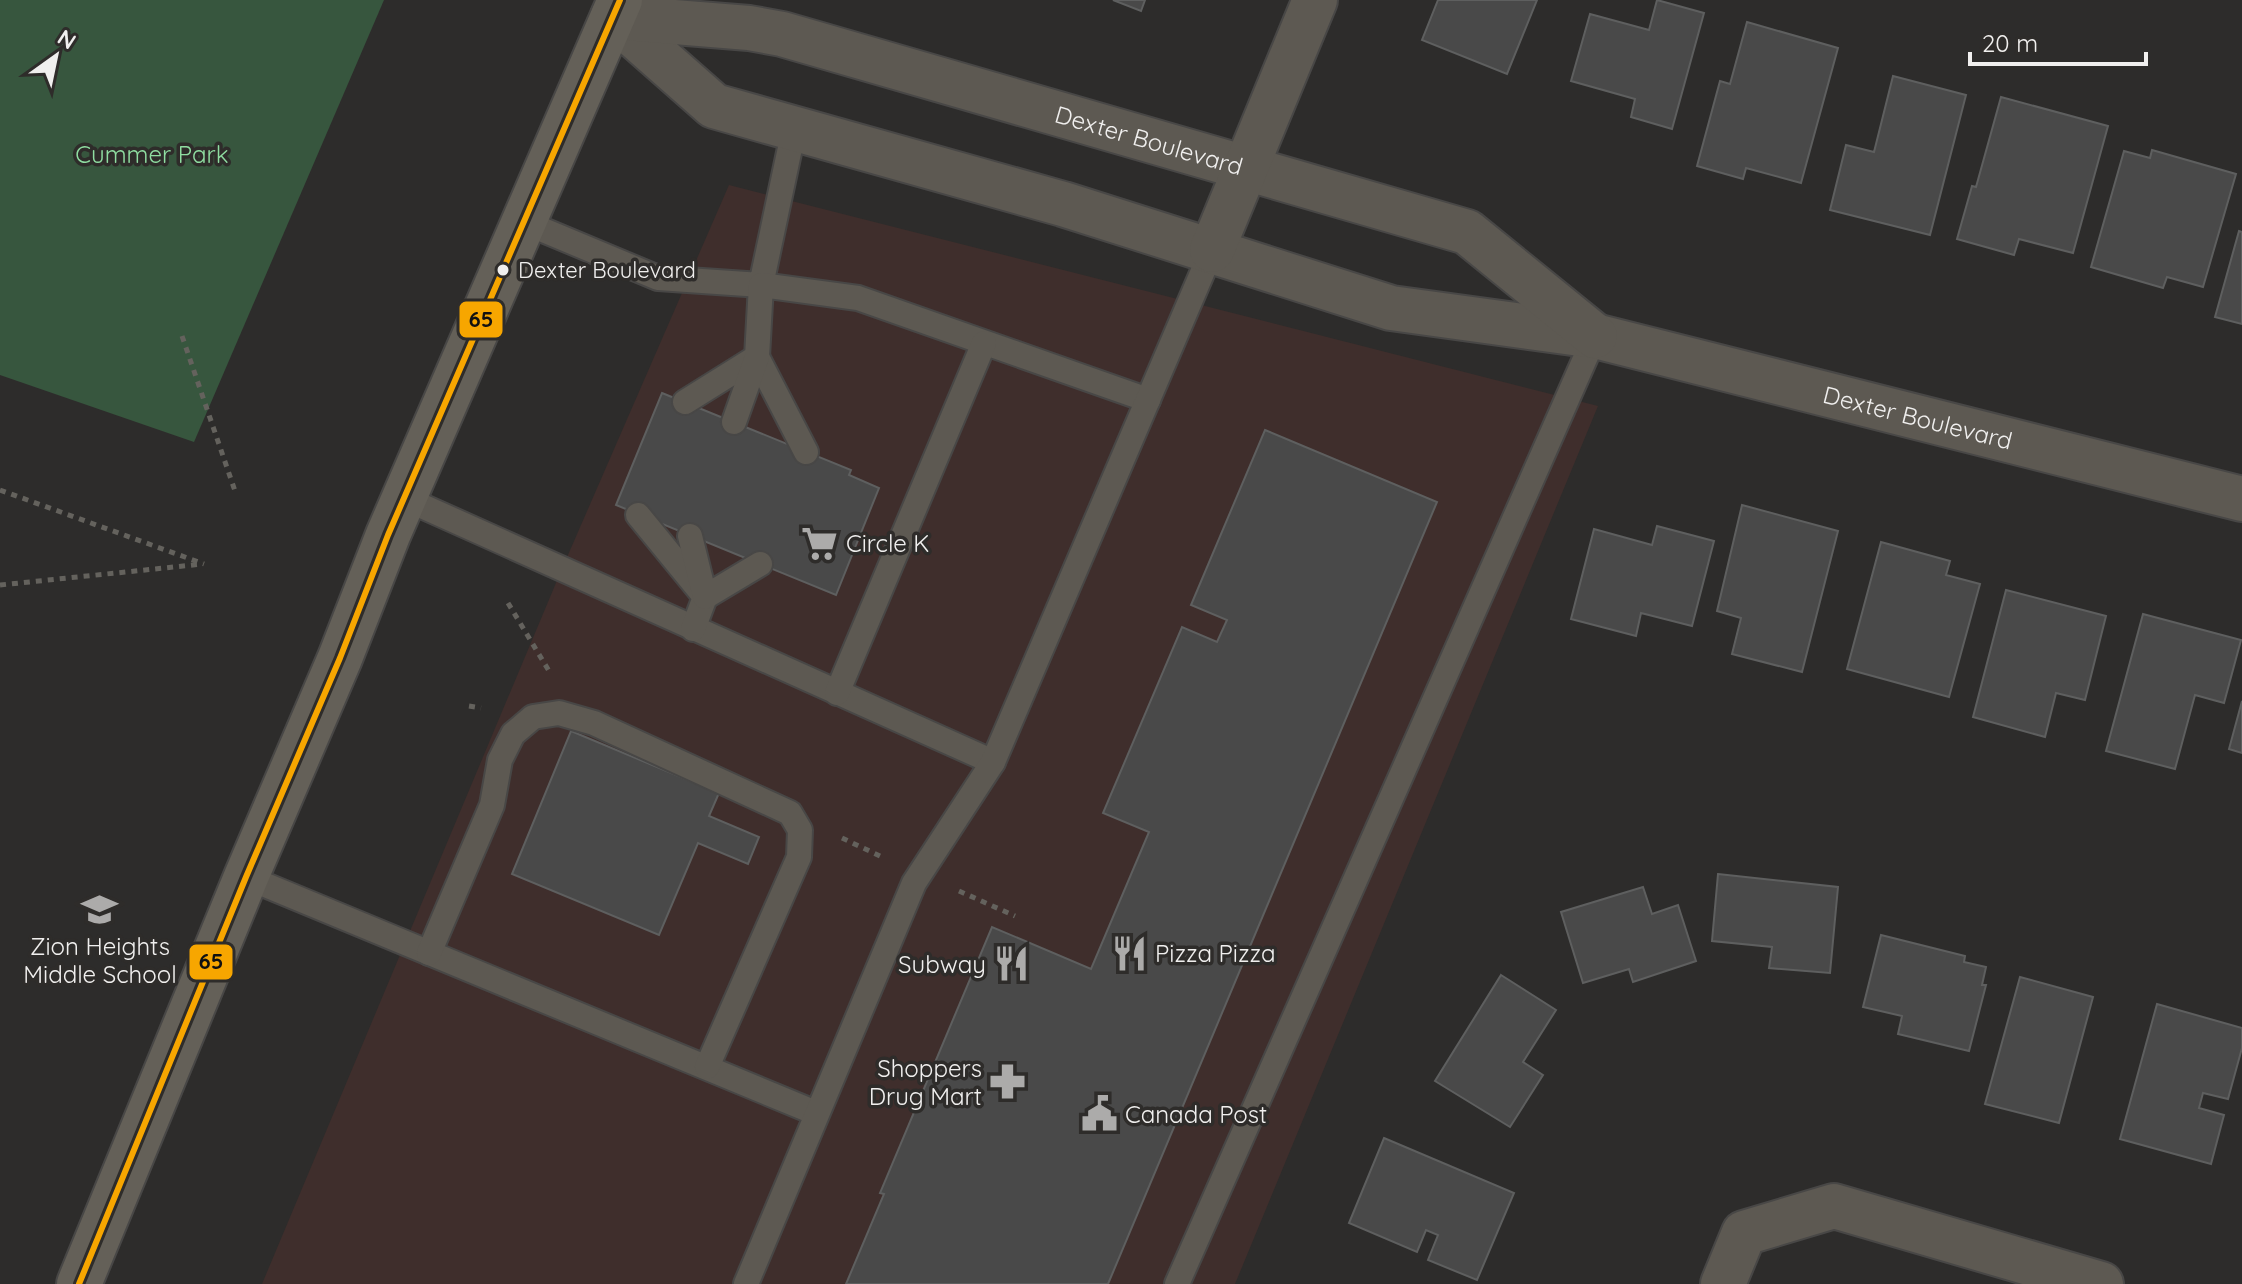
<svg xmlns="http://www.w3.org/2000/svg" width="2242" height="1284" font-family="Quicksand,sans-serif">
<rect width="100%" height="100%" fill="#2d2c2b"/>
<!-- commercial -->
<path fill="#3f2e2c" d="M 729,185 L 1598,406 L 1235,1284 L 262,1284 L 561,571 Z"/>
<!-- park -->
<path fill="#37563e" d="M 0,0 L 384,0 L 194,442 L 0,375 Z"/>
<!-- building -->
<g fill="#494949" stroke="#5e5f5f" stroke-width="2">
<path d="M 1113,0 L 1145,0 L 1141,11 Z"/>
<path d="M 1438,0 L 1537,0 L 1507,74 L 1422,40 Z"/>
<path d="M 1657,0 L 1704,13 L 1672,129 L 1631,117 L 1635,99 L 1571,81 L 1590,14 L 1649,30 Z"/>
<path d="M 1747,22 L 1838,48 L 1801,183 L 1746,168 L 1743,179 L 1697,166 L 1720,81 L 1730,84 Z"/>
<path d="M 1893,76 L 1966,95 L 1930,235 L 1830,210 L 1846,145 L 1874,152 Z"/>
<path d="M 2001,97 L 2108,126 L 2073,253 L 2019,239 L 2014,255 L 1957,239 L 1972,186 L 1976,187 Z"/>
<path d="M 2152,150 L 2236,174 L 2203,287 L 2167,277 L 2163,288 L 2091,267 L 2124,151 L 2150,158 Z"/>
<path d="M 2239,231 L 2242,232 L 2242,324 L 2215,317 Z"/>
<path d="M 662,393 L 851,470 L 849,475 L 879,488 L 836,595 L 616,505 Z"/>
<path d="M 1265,430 L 1437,502 L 1108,1284 L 846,1284 L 884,1194 L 880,1193 L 992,927 L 1091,969 L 1149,832 L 1103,813 L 1182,627 L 1217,642 L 1227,620 L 1191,605 Z"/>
<path d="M 1742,505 L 1838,531 L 1802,672 L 1732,654 L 1741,618 L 1717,611 Z"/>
<path d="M 1657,526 L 1714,541 L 1692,626 L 1641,613 L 1636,636 L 1571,619 L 1594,529 L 1652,545 Z"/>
<path d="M 1881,542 L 1950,561 L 1946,575 L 1980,584 L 1949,697 L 1847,669 Z"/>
<path d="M 2006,590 L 2106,616 L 2085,700 L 2056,693 L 2045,737 L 1973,717 Z"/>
<path d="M 2143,614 L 2241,640 L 2224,703 L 2195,695 L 2175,769 L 2106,751 Z"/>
<path d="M 2242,701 L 2242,753 L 2229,749 Z"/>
<path d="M 571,731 L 719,793 L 709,816 L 759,837 L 748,864 L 698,843 L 659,935 L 512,874 Z"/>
<path d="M 1718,874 L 1838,887 L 1830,973 L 1769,968 L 1772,947 L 1712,941 Z"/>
<path d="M 1643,887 L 1652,914 L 1678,905 L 1696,961 L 1633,982 L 1629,969 L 1583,983 L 1561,912 Z"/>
<path d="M 1881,935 L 1965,956 L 1964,962 L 1986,967 L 1982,985 L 1986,985 L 1969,1051 L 1898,1034 L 1902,1016 L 1863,1007 Z"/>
<path d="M 1501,975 L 1556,1010 L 1523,1062 L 1543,1075 L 1510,1127 L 1435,1081 Z"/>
<path d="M 2020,977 L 2093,997 L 2059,1123 L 1985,1104 Z"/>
<path d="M 2157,1004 L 2242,1028 L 2242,1048 L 2228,1099 L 2203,1093 L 2199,1108 L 2224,1115 L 2211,1164 L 2120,1139 Z"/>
<path d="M 1384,1138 L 1514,1193 L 1477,1280 L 1428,1260 L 1438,1235 L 1426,1230 L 1417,1252 L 1349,1223 Z"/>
</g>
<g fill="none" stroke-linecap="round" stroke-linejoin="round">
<defs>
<g id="service">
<path d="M 524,222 L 658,278 L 761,285 L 794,129"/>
<path d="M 757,357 L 806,452"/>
<path d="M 685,402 L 757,357"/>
<path d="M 734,422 L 757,357 L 761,285 L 858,298 L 1148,400"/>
<path d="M 404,498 L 993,762"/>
<path d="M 638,515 L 705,597 L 693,629"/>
<path d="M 690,536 L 705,597 L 760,564"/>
<path d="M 837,693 L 984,343"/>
<path d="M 246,877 L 816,1113"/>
<path d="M 429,953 L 492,805 L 500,760 L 513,734 L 533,717 L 559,713 L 594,723 L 790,813 L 800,830 L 799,857 L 707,1067"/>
<path d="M 746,1284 L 914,883 L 993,762 L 1212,250"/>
<path d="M 1177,1284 L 1595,336"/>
</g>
<g id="minor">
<path id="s1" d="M 613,17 L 714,106 L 1063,204 L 1391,308 L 1595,336 L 2242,499"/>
<path id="s2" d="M 613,17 L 749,28 L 782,34 L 1467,232 L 1595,336"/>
<path d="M 1212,250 L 1315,0"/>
<path d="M 1723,1284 L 1744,1233 L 1834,1206 L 2101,1284"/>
</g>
<path id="secondary" d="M 79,1284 L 246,877 L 340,658 L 388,535 L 620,0"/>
</defs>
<!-- service casing -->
<use href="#service" stroke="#484746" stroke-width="28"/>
<!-- minor casing -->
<use href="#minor" stroke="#484746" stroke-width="48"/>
<!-- secondary casing -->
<use href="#secondary" stroke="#484746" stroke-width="48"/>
<!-- path -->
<g stroke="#64625d" stroke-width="5" stroke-dasharray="6 6" stroke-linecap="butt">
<path d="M 182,336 L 235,491"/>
<path d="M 0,490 L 204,564"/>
<path d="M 0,585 L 203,564"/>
<path d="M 508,603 L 549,671"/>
<path d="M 469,706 L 481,708"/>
<path d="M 842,838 L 880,856"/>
<path d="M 959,891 L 1015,916"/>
</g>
<!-- service -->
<use href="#service" stroke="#5d5952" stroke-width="24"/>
<!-- minor -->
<use href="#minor" stroke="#5d5952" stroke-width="44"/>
<!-- secondary -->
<use href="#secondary" stroke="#646058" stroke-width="44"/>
<defs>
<path id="bus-1" d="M 79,1284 L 246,877 L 340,658 L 388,535 L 620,0"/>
</defs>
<!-- bus-1 casing -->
<use href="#bus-1" stroke="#2e2c2a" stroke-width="12"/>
<!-- bus-1 -->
<use href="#bus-1" stroke="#f7a600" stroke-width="6"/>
</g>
<!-- icons -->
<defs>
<symbol id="supermarket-bare" viewBox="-9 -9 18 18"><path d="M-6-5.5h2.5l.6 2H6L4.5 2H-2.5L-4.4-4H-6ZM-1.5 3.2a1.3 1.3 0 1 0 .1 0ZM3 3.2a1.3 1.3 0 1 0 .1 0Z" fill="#acabaa" stroke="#2e2c2a" stroke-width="2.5" paint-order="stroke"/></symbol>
<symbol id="school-bare" viewBox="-9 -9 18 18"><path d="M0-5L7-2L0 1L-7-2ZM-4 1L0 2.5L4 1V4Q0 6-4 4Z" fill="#acabaa" stroke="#2e2c2a" stroke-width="2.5" paint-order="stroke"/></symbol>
<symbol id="restaurant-bare" viewBox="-9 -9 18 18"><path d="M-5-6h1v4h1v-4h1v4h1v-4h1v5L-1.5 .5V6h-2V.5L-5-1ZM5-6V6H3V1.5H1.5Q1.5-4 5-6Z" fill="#acabaa" stroke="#2e2c2a" stroke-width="2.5" paint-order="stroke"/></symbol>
<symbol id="pharmacy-bare" viewBox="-9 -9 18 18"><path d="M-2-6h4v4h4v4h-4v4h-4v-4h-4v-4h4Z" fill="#acabaa" stroke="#2e2c2a" stroke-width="2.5" paint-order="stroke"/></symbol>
<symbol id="civic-bare" viewBox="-9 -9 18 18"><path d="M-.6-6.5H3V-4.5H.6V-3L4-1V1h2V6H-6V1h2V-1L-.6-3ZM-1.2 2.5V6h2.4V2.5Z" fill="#acabaa" stroke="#2e2c2a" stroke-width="2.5" paint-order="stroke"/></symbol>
</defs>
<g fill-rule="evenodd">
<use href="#supermarket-bare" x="794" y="518" width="51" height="51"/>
<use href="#school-bare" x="74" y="884" width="51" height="51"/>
<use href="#restaurant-bare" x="1104" y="928" width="51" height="51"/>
<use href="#restaurant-bare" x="986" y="938" width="51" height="51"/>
<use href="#pharmacy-bare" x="982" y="1056" width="51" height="51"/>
<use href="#civic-bare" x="1074" y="1088" width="51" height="51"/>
</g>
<!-- markers -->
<circle fill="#f0efee" stroke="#2e2c2a" stroke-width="3" cx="503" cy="270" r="7"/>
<g text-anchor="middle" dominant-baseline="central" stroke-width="7" stroke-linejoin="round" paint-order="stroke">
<!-- bus labels -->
<g font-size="22" fill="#f0efee" stroke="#2e2c2a" text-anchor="start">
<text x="518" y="270">Dexter Boulevard</text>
</g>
<!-- street labels -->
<g font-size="24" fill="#f0efee" stroke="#2e2c2a">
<text stroke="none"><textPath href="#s2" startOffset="552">Dexter Boulevard</textPath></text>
<text stroke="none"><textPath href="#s1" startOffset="1380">Dexter Boulevard</textPath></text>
</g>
<!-- park labels -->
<g font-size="24" fill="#8fdda1" stroke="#2e2c2a">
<text x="152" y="154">Cummer Park</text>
</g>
<!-- poi labels -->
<g font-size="24" fill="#f0efee" stroke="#2e2c2a" text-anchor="start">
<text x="846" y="543">Circle K</text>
<text x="100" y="946" text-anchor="middle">Zion Heights<tspan x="100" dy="28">Middle School</tspan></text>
<text x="1155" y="953">Pizza Pizza</text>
<text x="986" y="964" text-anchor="end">Subway</text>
<text x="982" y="1068" text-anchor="end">Shoppers<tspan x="982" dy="28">Drug Mart</tspan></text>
<text x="1125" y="1114">Canada Post</text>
</g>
</g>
<g stroke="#2e2c2a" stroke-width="3">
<rect x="458" y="300" width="46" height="39" rx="8" fill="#f7a600"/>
<rect x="188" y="943" width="46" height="38" rx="8" fill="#f7a600"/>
</g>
<g font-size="22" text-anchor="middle" font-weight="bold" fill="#111">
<text x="481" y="327">65</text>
<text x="211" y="969">65</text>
</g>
<!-- north arrow -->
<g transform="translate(56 56) rotate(33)" stroke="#2e2c2a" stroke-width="6" paint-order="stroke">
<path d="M0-6L14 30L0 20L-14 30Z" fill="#f0efee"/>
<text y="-12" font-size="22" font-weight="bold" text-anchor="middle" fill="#f0efee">N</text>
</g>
<!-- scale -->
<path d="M1970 52v12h176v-12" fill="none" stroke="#f0efee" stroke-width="4"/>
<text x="1982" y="52" font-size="24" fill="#f0efee" stroke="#2e2c2a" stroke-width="6" paint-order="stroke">20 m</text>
</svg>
